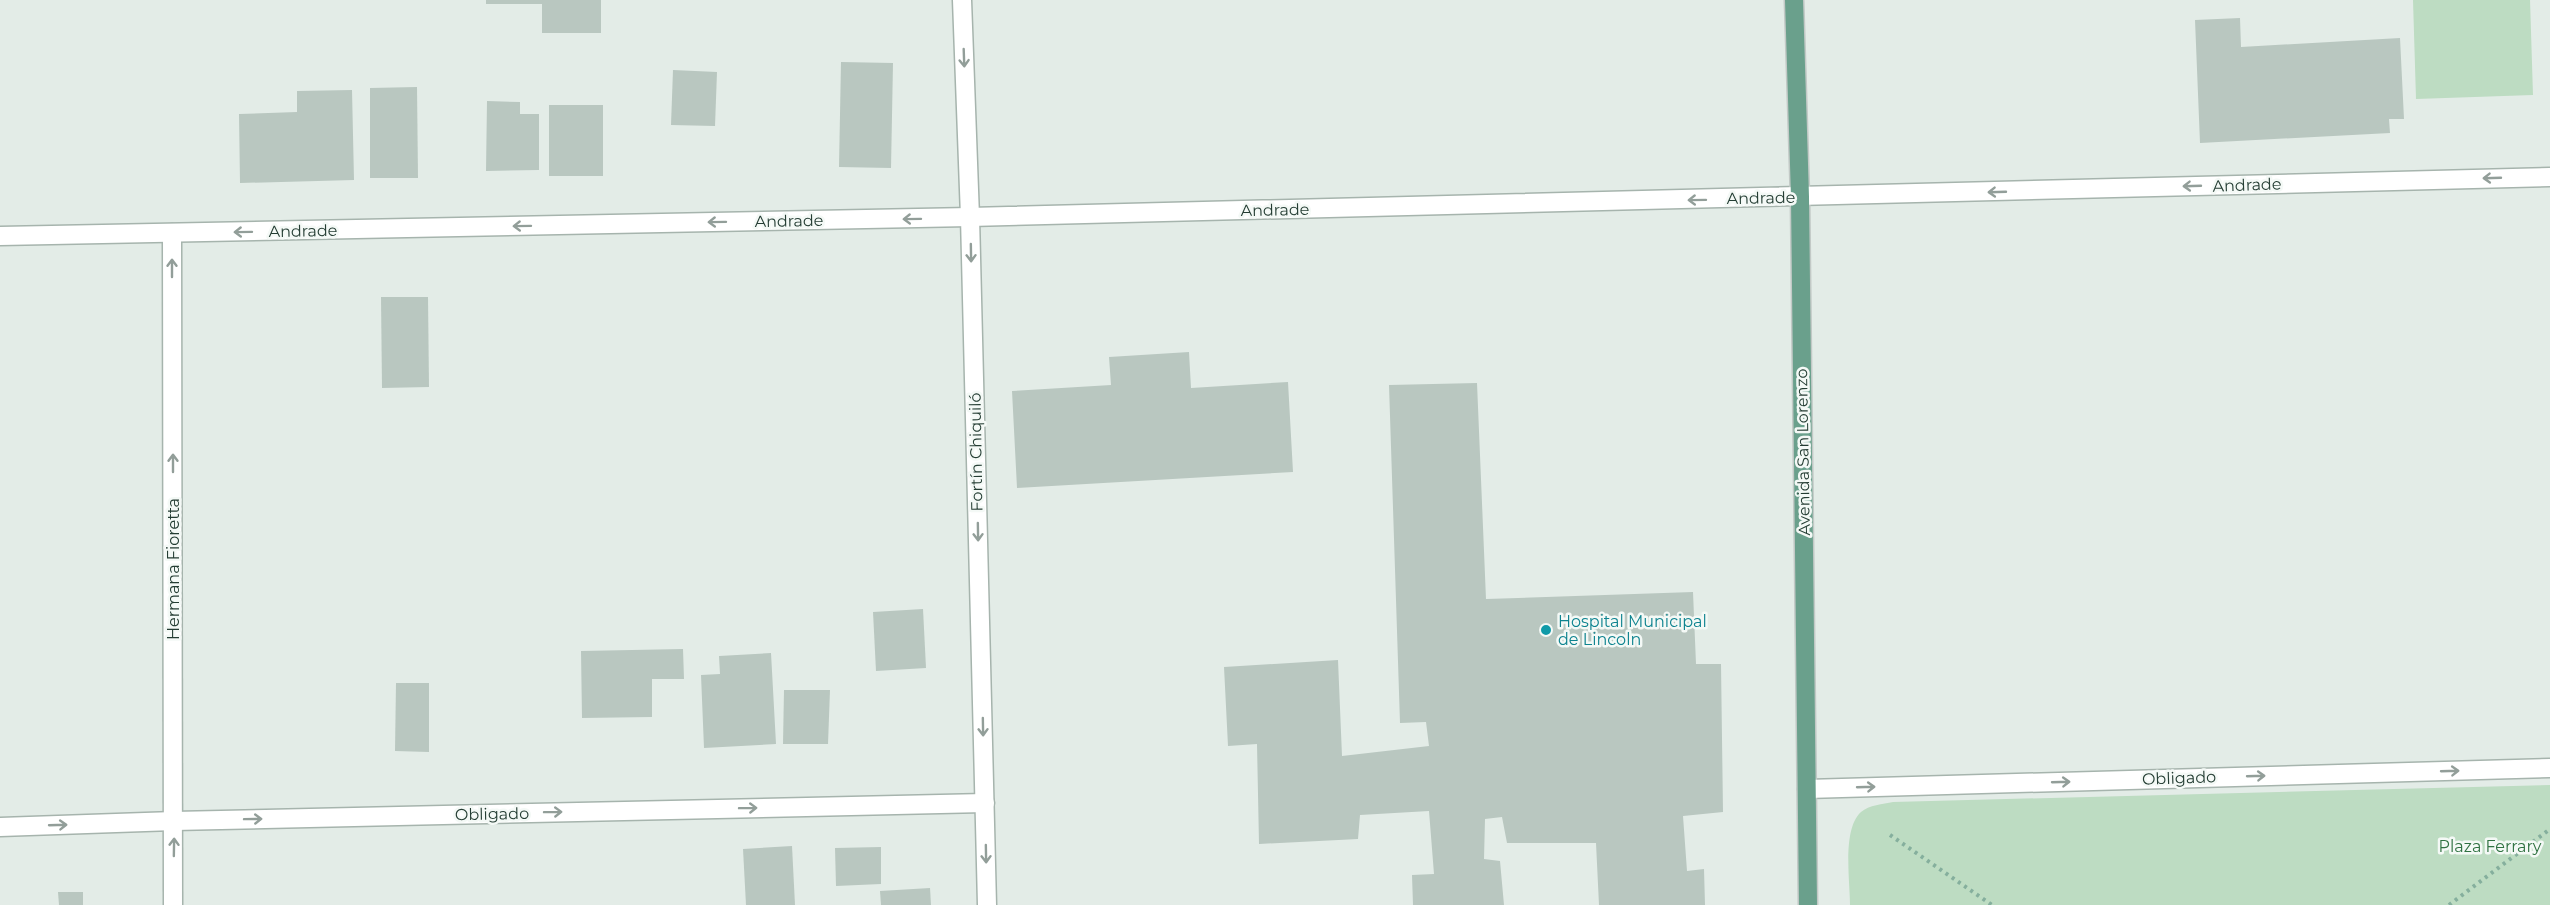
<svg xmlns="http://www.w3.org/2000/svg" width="2550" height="905" font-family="Montserrat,sans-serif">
<rect width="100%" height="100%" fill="#e3ece7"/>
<!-- green -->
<g fill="#bddcc2">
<path d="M 2413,0 L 2530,0 L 2533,95 L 2416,99 Z"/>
<path d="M 2550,785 L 2550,905 L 1850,905 C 1850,881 1842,829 1861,812 C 1869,805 1883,804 1893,802 Z"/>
</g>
<!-- building -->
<g fill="#b9c7c0">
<path d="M 486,0 L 601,0 L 601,33 L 542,33 L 542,4 L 486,4 Z"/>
<path d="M 2240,18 L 2241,47 L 2400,38 L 2404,119 L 2389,119 L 2390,133 L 2200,143 L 2195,20 Z"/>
<path d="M 841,62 L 893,63 L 891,168 L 839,167 Z"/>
<path d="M 673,70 L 717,72 L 715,126 L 671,125 Z"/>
<path d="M 417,87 L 418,178 L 370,178 L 370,88 Z"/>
<path d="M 352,90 L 354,180 L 240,183 L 239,114 L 297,112 L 297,91 Z"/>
<path d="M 487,101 L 520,102 L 520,114 L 539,114 L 539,170 L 486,171 Z"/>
<rect x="549" y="105" width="54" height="71"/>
<path d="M 381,297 L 428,297 L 429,387 L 382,388 Z"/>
<path d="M 1189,352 L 1191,388 L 1288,382 L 1293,472 L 1017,488 L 1012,391 L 1111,385 L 1109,357 Z"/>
<path d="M 1477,383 L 1486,599 L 1693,592 L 1696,664 L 1721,664 L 1723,812 L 1683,816 L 1687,871 L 1704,869 L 1705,905 L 1599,905 L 1596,843 L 1507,843 L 1502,817 L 1485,819 L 1484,859 L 1500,861 L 1504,905 L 1413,905 L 1412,875 L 1434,874 L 1429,811 L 1360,815 L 1358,839 L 1259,844 L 1257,744 L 1228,746 L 1224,667 L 1338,660 L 1342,756 L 1429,746 L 1426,722 L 1400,723 L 1389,385 Z"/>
<path d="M 923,609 L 926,668 L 876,671 L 873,612 Z"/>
<path d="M 683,649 L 684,679 L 652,679 L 652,717 L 582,718 L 581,651 Z"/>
<path d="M 771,653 L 776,744 L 704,748 L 701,675 L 720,674 L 719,656 Z"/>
<path d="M 396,683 L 429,683 L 429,752 L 395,751 Z"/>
<path d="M 784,690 L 830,690 L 828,744 L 783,744 Z"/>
<path d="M 792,846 L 795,905 L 746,905 L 743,849 Z"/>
<path d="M 881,847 L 881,884 L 836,886 L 835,848 Z"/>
<path d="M 930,888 L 931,905 L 881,905 L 880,891 Z"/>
<path d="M 58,892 L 83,892 L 83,905 L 59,905 Z"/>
</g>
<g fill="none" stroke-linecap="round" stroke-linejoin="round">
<defs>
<g id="minor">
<path d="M 962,0 L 970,217 L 987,905"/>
<path d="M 172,233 L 173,905"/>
<path d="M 0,236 L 970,217 L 2550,177"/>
<path d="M 1807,789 L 2550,768"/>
<path d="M 0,827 L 174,821 L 985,803"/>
</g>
<path id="major" d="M 1794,0 L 1800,197 L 1808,905"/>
</defs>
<!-- minor casing -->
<use href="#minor" stroke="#a6b4ad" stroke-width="21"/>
<!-- major casing -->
<use href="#major" stroke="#c2c9c6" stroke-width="21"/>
<!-- path -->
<g stroke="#85af9d" stroke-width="4" stroke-dasharray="3 4.5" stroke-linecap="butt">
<path d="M 1890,835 L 1992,905"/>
<path d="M 2449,905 L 2550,829"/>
</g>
<!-- minor -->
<use href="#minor" stroke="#fff" stroke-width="18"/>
<!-- major -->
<use href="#major" stroke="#6aa08c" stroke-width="18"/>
</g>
<!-- one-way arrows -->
<defs><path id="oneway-shaft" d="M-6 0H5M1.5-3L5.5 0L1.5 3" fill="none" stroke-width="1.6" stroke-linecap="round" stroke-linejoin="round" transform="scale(1.5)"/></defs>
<g stroke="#929e99">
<use href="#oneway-shaft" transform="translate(964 58) rotate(88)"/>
<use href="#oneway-shaft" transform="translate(2492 178) rotate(178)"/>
<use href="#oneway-shaft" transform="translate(2192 186) rotate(178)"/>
<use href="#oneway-shaft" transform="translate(1997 192) rotate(178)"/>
<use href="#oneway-shaft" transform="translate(1697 200) rotate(179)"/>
<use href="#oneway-shaft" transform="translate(912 219) rotate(179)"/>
<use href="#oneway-shaft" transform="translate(717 222) rotate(179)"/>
<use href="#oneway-shaft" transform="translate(522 226) rotate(179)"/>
<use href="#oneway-shaft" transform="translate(243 232) rotate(179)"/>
<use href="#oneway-shaft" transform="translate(971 253) rotate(89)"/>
<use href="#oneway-shaft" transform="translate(172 268) rotate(-90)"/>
<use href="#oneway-shaft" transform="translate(173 463) rotate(-90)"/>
<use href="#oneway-shaft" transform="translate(978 532) rotate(89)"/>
<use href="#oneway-shaft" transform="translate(983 727) rotate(89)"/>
<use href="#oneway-shaft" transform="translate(2450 771) rotate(-2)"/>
<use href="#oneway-shaft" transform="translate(2256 776) rotate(-2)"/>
<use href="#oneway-shaft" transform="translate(2061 782) rotate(-2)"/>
<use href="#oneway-shaft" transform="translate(1866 787) rotate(-2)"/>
<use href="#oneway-shaft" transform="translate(748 808) rotate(-1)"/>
<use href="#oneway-shaft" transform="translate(553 812) rotate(-1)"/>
<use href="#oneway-shaft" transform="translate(253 819) rotate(-1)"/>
<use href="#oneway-shaft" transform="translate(58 825) rotate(-2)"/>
<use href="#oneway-shaft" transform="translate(174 847) rotate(-89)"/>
<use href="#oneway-shaft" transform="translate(986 854) rotate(89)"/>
</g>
<!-- markers -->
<circle fill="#0f9aa8" stroke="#f4f9f6" stroke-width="2" cx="1546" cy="630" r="6"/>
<g text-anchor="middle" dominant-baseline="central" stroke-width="5" stroke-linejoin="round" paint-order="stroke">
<!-- street labels -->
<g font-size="16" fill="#243d33" stroke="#f4f9f6">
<text transform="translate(2247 185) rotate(-2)">Andrade</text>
<text transform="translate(1761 198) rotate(-1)">Andrade</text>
<text transform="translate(1275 210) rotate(-1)">Andrade</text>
<text transform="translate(789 221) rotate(-1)">Andrade</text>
<text transform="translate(303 231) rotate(-1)">Andrade</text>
<text transform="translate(976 452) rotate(-91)">Fortín Chiquiló</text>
<text transform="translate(1803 452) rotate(-91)">Avenida San Lorenzo</text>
<text transform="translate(173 569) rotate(-90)">Hermana Fioretta</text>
<text transform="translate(2179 778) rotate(-2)">Obligado</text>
<text transform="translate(492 814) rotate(-1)">Obligado</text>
</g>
<!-- culture labels -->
<g font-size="16" fill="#0d838f" stroke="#f4f9f6" text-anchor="start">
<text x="1558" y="621">Hospital Municipal<tspan x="1558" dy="18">de Lincoln</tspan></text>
</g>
<!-- park labels -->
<g font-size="16" fill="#307242" stroke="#f4f9f6">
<text x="2490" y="846">Plaza Ferrary</text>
</g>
</g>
</svg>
